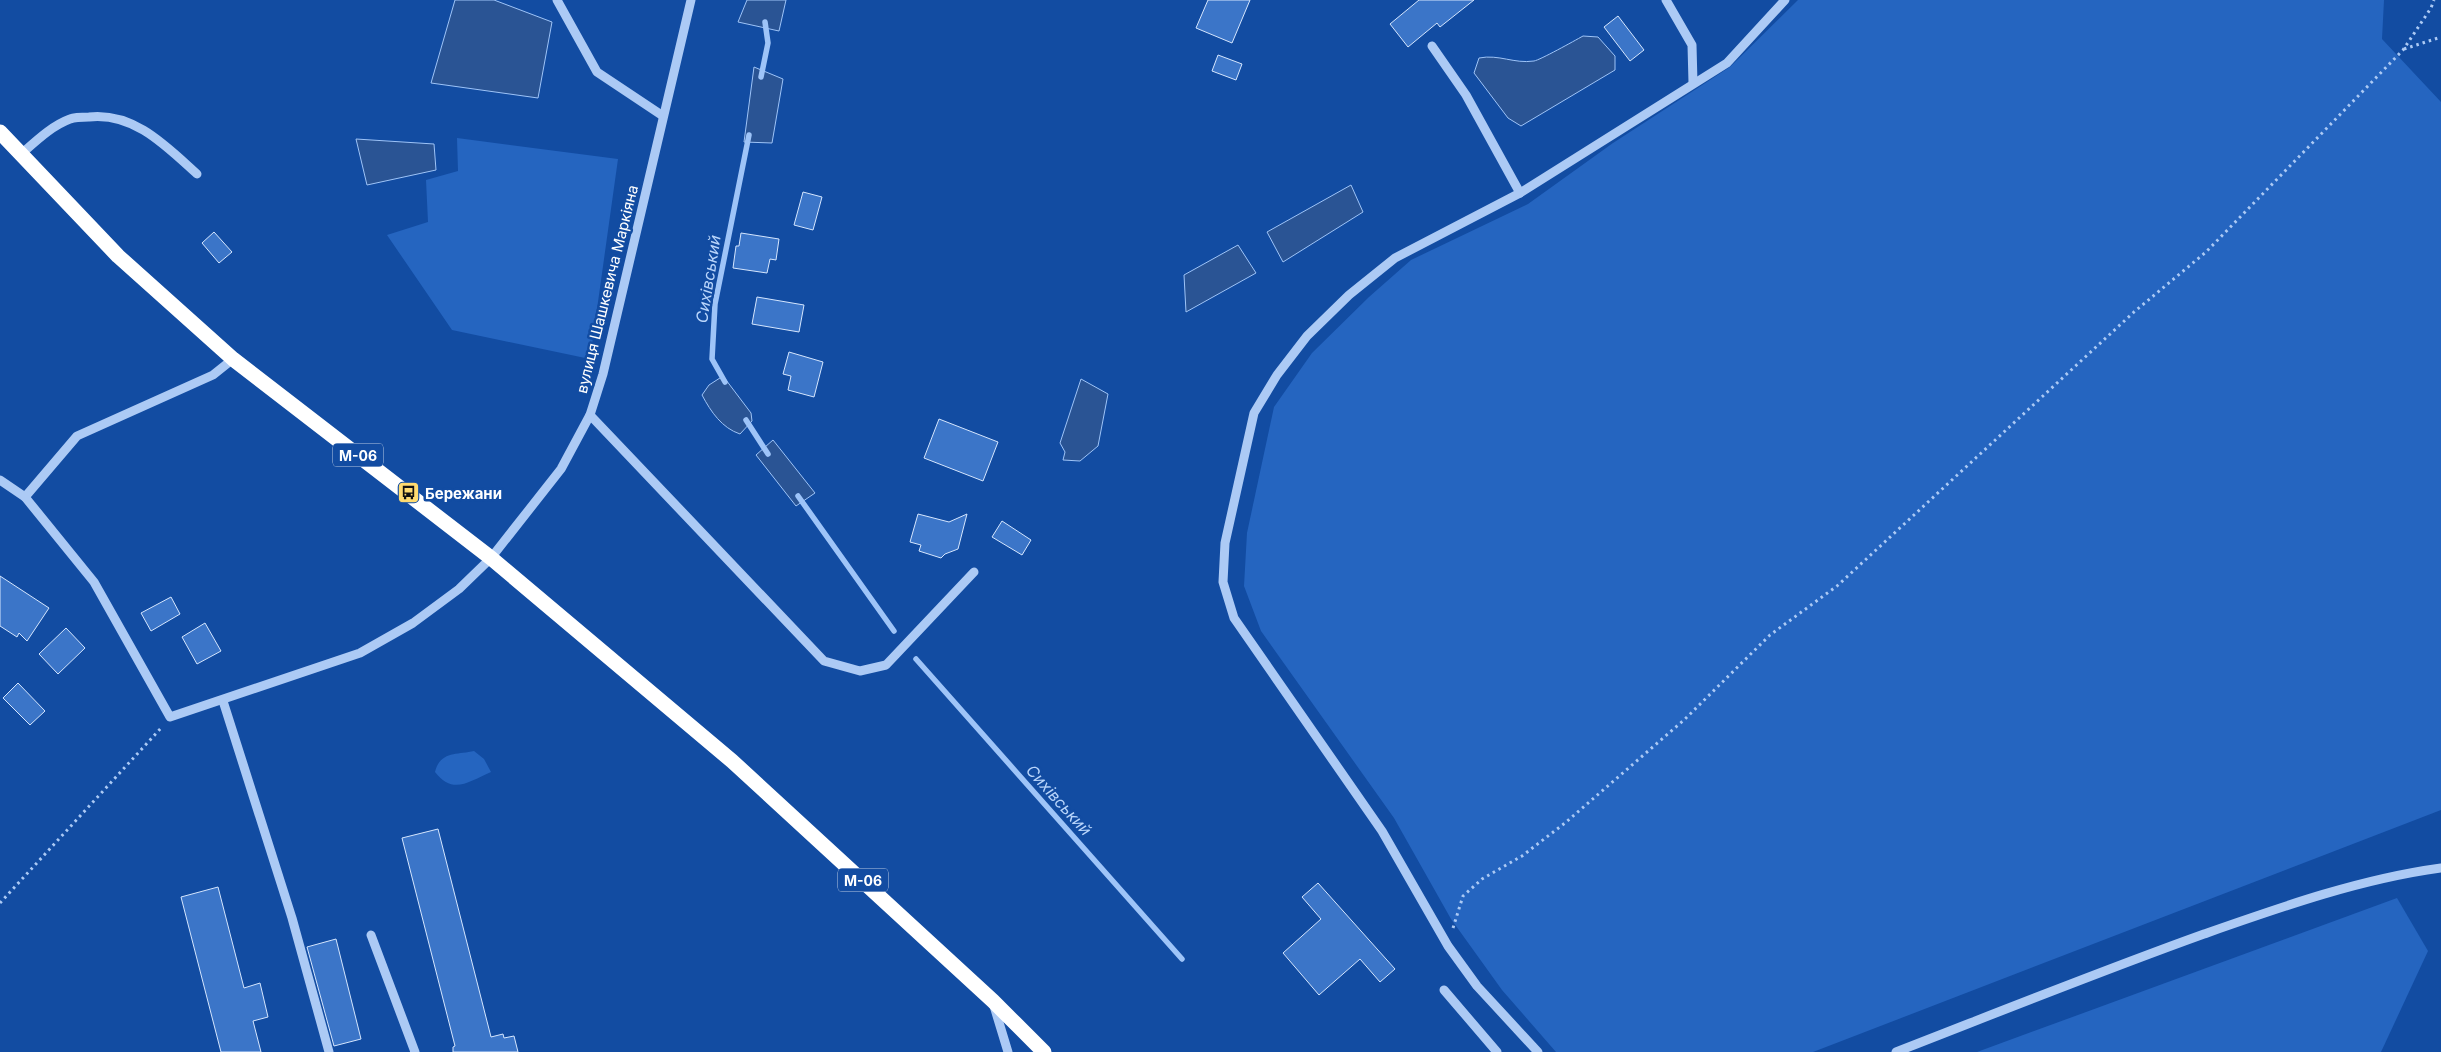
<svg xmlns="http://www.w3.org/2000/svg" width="2441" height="1052" font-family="Inter,sans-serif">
<rect width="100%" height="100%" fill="#124ca2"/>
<!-- green -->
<g fill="#2565c0">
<path d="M 1798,0 L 2384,0 L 2382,39 L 2441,102 L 2441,810 L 1813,1052 L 1556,1052 L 1502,990 L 1451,919 L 1394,818 L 1261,631 L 1244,586 L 1247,533 L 1274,407 L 1312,353 L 1369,297 L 1411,260 L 1528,204 L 1613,143 L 1730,67 Z"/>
<path d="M 457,138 L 618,159 L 590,359 L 452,330 L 387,235 L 428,222 L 426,180 L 458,171 Z"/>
<path d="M 474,751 L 484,759 L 491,772 C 468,782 453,795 435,772 C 440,751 457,755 474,751 Z"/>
<path d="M 2397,898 L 2428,951 L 2381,1052 L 1977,1052 Z"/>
</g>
<!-- water -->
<g fill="#2a5494" stroke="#9ec4f8">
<path d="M 455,0 L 494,0 L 552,22 L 538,98 L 431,83 Z"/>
<path d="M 747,0 L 786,0 L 779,31 L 738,22 Z"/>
<path d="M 1583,36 L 1598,37 L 1615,56 L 1615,70 L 1521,126 L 1508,118 L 1474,73 L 1479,58 C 1499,54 1514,64 1534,61 C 1540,60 1574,41 1583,36 Z"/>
<path d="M 754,67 L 783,79 L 772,143 L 744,142 Z"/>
<path d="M 356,139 L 434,144 L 436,170 L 367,185 Z"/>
<path d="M 1351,185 L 1363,212 L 1283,262 L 1267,232 Z"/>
<path d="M 1238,245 L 1256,273 L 1186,312 L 1184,275 Z"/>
<path d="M 723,376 L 751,413 L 752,421 L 740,434 C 722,428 711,412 702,395 L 709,385 Z"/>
<path d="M 1081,379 L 1108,394 L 1098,446 L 1080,461 L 1063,460 L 1065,452 L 1060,443 Z"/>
<path d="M 773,440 L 815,493 L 796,506 L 756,455 Z"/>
</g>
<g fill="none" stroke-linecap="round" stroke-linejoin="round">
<!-- stream -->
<g stroke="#9ec4f8" stroke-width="5.5">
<path d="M 761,77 L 768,43 L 765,22"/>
<path d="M 725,382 L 712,359 L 715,304 L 749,135"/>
<path d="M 746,420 L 768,454"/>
<path d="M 798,496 L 894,631"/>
<path d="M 916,659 L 1182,959"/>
</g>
</g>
<!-- building -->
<g fill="#3b75c8" stroke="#d5e6fe">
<path d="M 1208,0 L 1250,0 L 1232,43 L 1196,28 Z"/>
<path d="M 1419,0 L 1474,0 L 1440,27 L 1437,23 L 1408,47 L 1390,24 Z"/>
<path d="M 1618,16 L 1644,50 L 1630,61 L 1604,27 Z"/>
<path d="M 1218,55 L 1242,64 L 1236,80 L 1212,71 Z"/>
<path d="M 803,192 L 822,197 L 813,230 L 794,225 Z"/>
<path d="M 214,232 L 232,252 L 219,263 L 202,243 Z"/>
<path d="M 741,233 L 779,239 L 776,260 L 770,259 L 767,273 L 733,268 L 736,246 L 739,246 Z"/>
<path d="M 757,297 L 804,305 L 799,332 L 752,324 Z"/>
<path d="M 789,352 L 823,362 L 814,397 L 788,390 L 791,376 L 783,374 Z"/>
<path d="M 939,419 L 998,442 L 983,481 L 924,458 Z"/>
<path d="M 918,514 L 949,522 L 967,514 L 958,549 L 945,554 L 941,558 L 919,551 L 921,545 L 910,542 Z"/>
<path d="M 1002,521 L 1031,540 L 1022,555 L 992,537 Z"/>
<path d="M 0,576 L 49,608 L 27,641 L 19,633 L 17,637 L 0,626 Z"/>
<path d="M 171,597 L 180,614 L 151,631 L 141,613 Z"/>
<path d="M 205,623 L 221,651 L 197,664 L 182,637 Z"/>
<path d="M 66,628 L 85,648 L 58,674 L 39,654 Z"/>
<path d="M 18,683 L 45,711 L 30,725 L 3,698 Z"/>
<path d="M 438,829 L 491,1037 L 503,1034 L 504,1038 L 514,1036 L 518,1052 L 453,1052 L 453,1047 L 455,1046 L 402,838 Z"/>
<path d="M 1318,883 L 1395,969 L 1380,982 L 1360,959 L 1319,995 L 1283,953 L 1321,919 L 1302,897 Z"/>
<path d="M 218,887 L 244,988 L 260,983 L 268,1017 L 253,1021 L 261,1052 L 221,1052 L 181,897 Z"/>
<path d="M 336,939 L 361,1039 L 334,1046 L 307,947 Z"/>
</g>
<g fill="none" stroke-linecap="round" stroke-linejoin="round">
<!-- path -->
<g stroke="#accaf5" stroke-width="3" stroke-dasharray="2.5 4" stroke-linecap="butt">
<path d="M 2404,49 L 2441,37"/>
<path d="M 0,903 L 162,727"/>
<path d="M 1453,928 L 1463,896 L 1482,879 L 1522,856 L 1565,823 L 1684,720 L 1770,635 L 1837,586 L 2134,312 L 2206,252 L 2403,50 L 2431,8 L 2434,0"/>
</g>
<!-- minor -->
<g stroke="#accaf5" stroke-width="9">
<path d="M 557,0 L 597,72 L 663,116"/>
<path d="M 1666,0 L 1692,45 L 1693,83"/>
<path d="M 1432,46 L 1466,95 L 1520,193"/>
<path d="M 20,155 C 35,142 51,126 70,119 C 75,117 83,117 89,117 C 134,112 166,146 197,174"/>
<path d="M 590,415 L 824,661 L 860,671 L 886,665 L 974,572"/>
<path d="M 0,480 L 25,497 L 94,582 L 170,717 L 360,653 L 413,623 L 459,589 L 491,558 L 561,469 L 590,415 L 603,374 L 691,0"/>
<path d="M 25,497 L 77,436 L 213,375 L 233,359"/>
<path d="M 223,701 L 292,918 L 329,1052"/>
<path d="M 371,935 L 415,1052"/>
<path d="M 1444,990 L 1497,1052"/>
<path d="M 994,1006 L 1008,1052"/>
<path d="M 1538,1052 L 1477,986 L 1448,946 L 1382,831 L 1234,618 L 1223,582 L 1225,543 L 1254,413 L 1277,375 L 1307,336 L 1349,295 L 1395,258 L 1520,193 L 1727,63 L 1785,0"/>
<path d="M 1896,1052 C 1999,1012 2101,971 2204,934 C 2281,907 2360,879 2441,868"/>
</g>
<!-- highway -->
<path stroke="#fff" stroke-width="15" d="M 0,132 L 118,256 L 233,359 L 491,558 L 732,761 L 993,1001 L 1044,1052"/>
</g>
<!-- icons -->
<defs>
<symbol id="bus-square" viewBox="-11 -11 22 22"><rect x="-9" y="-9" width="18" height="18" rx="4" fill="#ffdb70" stroke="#124ca2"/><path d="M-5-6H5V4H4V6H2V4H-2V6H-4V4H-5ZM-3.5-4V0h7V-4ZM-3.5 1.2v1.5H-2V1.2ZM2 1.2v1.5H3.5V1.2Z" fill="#111"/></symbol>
</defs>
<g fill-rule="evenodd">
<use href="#bus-square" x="396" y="480" width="25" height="25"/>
</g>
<g text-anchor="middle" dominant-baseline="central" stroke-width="5" stroke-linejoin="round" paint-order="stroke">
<!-- shield labels -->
<g fill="#124ca2" stroke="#b8c9e3" stroke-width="1">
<rect x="333" y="443.5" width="50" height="23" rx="4"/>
<rect x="838" y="868.5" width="50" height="23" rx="4"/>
</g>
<g font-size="14" font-weight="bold" fill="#fff">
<text x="358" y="455">М-06</text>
<text x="863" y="880">М-06</text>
</g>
<!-- street labels -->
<g font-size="15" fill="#fff" stroke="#124ca2">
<text transform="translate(607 289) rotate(-76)">вулиця Шашкевича Маркіяна</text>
</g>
<!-- poi labels -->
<g font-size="15" font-weight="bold" fill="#fff" stroke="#124ca2" text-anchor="start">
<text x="425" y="493">Бережани</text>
</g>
<!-- water labels -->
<g font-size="16" font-style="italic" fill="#b9d5fb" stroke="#124ca2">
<text transform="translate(708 279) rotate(-81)">Сихівський</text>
<text transform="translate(1059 800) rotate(48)">Сихівський</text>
</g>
</g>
</svg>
